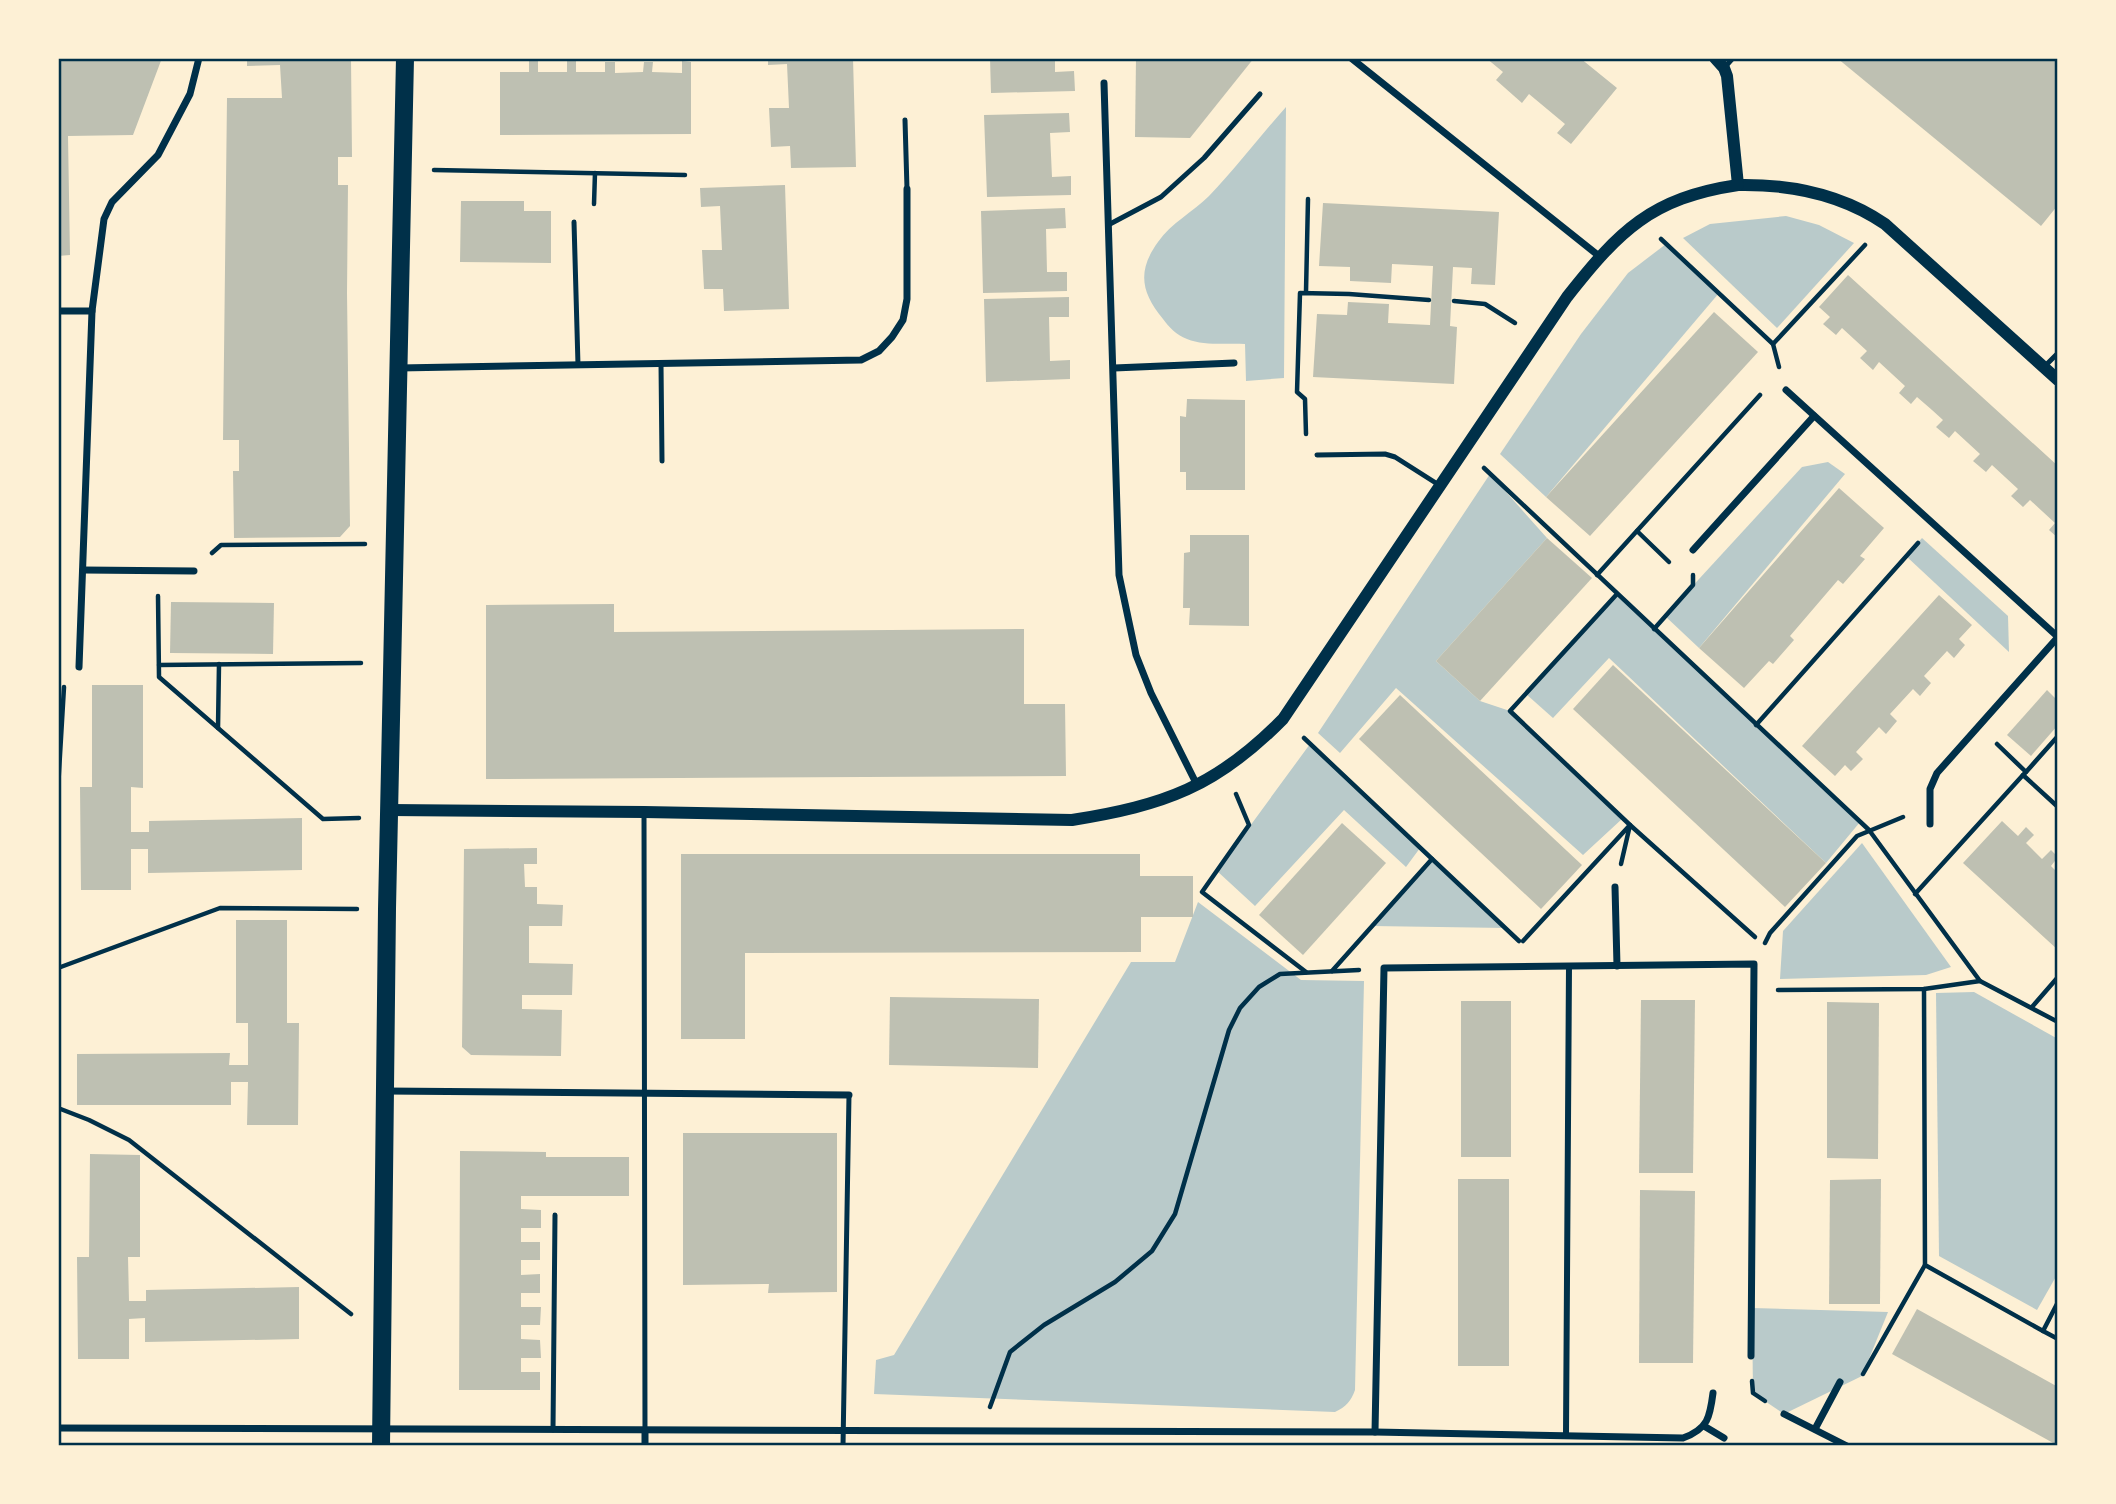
<svg xmlns="http://www.w3.org/2000/svg" width="2116" height="1504" viewBox="0 0 2116 1504" font-family="'Space Grotesk',sans-serif">
	<style>
		.green { fill: #b9caca }
		.building { fill: #bec0b2 }
		.lines { fill: none; stroke-linecap: round; stroke-linejoin: round }
		.path { stroke: #003049; stroke-width: 4.5 }
		.service { stroke: #003049; stroke-width: 5 }
		.pedestrian { stroke: #003049; stroke-width: 6 }
		.minor { stroke: #003049; stroke-width: 7 }
		.tertiary { stroke: #003049; stroke-width: 12 }
		.primary { stroke: #003049; stroke-width: 18 }
		.neatline { fill: none; stroke: #003049; stroke-width: 2.5 }
	</style>
	<rect width="100%" height="100%" fill="#fdf0d5"/>
	<g class="green">
		<path d="M1286 107 1284 378 1246 381 1245 344C1226 343 1204 346 1187 339 1176 335 1169 327 1163 319 1141 292 1137 271 1158 242 1171 223 1193 212 1209 196 1236 168 1260 136 1286 107Z"/>
		<polygon points="1786,216 1819,225 1854,243 1777,328 1683,238 1710,224"/>
		<polygon points="1666,244 1719,293 1546,497 1500,454 1581,334 1628,273"/>
		<polygon points="1828,462 1845,474 1699,648 1665,616 1802,467"/>
		<polygon points="1490,474 1547,538 1436,661 1480,701 1510,711 1623,818 1583,855 1396,688 1340,753 1318,733"/>
		<polygon points="1922,538 2008,616 2009,652 1906,556"/>
		<polygon points="1617,594 1860,822 1826,863 1609,658 1553,718 1526,694"/>
		<polygon points="1310,744 1420,848 1406,867 1344,810 1255,906 1217,871"/>
		<polygon points="1862,843 1951,967 1926,975 1780,979 1783,931"/>
		<polygon points="1432,859 1506,928 1372,926"/>
		<path d="M1198 902 1301 980 1364 981 1355 1390C1351 1401 1346 1407 1335 1412L874 1394 876 1360 894 1355 1131 962H1175Z"/>
		<polygon points="1974,992 2058,1039 2058,1273 2037,1310 1939,1256 1936,993"/>
		<polygon points="1752,1308 1888,1312 1862,1376 1784,1414 1753,1393"/>
	</g>
	<g class="building">
		<polygon points="58,58 162,58 133,135 68,136 70,255 58,256"/>
		<polygon points="247,58 351,58 352,157 338,157 338,185 348,185 347,293 350,526 340,537 234,538 233,471 239,471 239,440 223,440 227,98 282,98 280,65 247,66"/>
		<polygon points="768,58 853,58 856,167 791,168 790,146 771,147 769,108 789,108 787,64 768,65"/>
		<polygon points="990,58 1055,58 1055,72 1074,71 1075,91 991,93"/>
		<polygon points="1136,58 1254,58 1190,138 1135,137"/>
		<polygon points="1486,58 1580,58 1617,88 1571,144 1557,133 1565,124 1529,94 1522,103 1496,80 1503,72"/>
		<polygon points="1837,58 2058,58 2058,205 2041,226"/>
		<polygon points="529,61 538,61 538,72 567,72 567,61 576,61 576,72 605,72 605,62 615,62 615,73 643,72 644,62 653,62 652,72 682,73 682,61 691,62 691,134 500,135 500,72 529,72"/>
		<polygon points="1069,113 1070,132 1050,133 1052,177 1071,176 1071,195 987,197 984,115"/>
		<polygon points="785,185 789,309 724,311 723,289 704,289 703,270 702,250 722,250 720,206 701,207 700,188"/>
		<polygon points="461,201 524,201 524,211 551,211 551,263 460,262"/>
		<polygon points="1323,203 1499,212 1495,285 1471,284 1472,268 1453,267 1450,326 1457,327 1454,384 1313,377 1317,314 1347,315 1348,302 1389,304 1388,323 1430,325 1433,266 1392,264 1391,283 1350,281 1350,267 1319,266"/>
		<polygon points="1065,208 1066,228 1046,229 1047,272 1067,272 1067,291 983,293 981,211"/>
		<polygon points="1848,275 2058,466 2058,538 2049,530 2055,523 2030,500 2023,507 2011,496 2018,489 1992,465 1986,472 1973,461 1980,454 1955,431 1949,438 1936,427 1943,420 1932,410 1917,397 1911,404 1899,393 1905,386 1879,362 1873,370 1860,358 1867,351 1842,328 1836,335 1823,324 1830,317 1819,307"/>
		<polygon points="1069,297 1069,317 1049,317 1050,361 1070,360 1070,379 986,382 984,299"/>
		<polygon points="1714,312 1758,352 1590,536 1546,497"/>
		<polygon points="1187,399 1245,400 1245,490 1186,490 1186,472 1180,472 1180,416 1186,417"/>
		<polygon points="1839,488 1884,528 1860,556 1865,559 1843,584 1838,580 1790,636 1794,640 1773,664 1769,661 1744,688 1699,648"/>
		<polygon points="1190,535 1249,535 1249,626 1189,625 1190,608 1183,608 1184,553 1190,552"/>
		<polygon points="1547,538 1592,578 1480,701 1436,661"/>
		<polygon points="1939,595 1972,625 1959,639 1965,645 1954,658 1947,651 1924,676 1931,683 1920,696 1913,689 1890,714 1897,721 1886,734 1879,727 1856,752 1863,759 1851,771 1845,765 1835,776 1802,746"/>
		<polygon points="171,602 274,603 273,654 170,653"/>
		<polygon points="614,604 614,632 1024,629 1024,704 1065,704 1066,776 486,779 486,605"/>
		<polygon points="1613,665 1826,863 1785,907 1573,709"/>
		<polygon points="92,685 143,685 143,788 131,787 131,832 149,832 149,821 302,818 302,870 148,873 148,849 131,849 131,890 81,890 80,787 92,787"/>
		<polygon points="2047,690 2058,701 2058,725 2031,756 2007,735"/>
		<polygon points="1400,695 1582,865 1541,909 1359,739"/>
		<polygon points="2002,821 2018,836 2026,827 2034,835 2026,843 2042,859 2051,850 2058,857 2051,866 2058,873 2058,950 1963,863"/>
		<polygon points="1342,823 1386,863 1303,955 1259,915"/>
		<polygon points="537,848 537,864 524,864 525,887 537,887 537,904 563,905 562,926 529,926 529,963 573,964 572,995 522,995 522,1009 562,1010 561,1056 471,1055 462,1047 464,849"/>
		<polygon points="681,854 1140,854 1140,876 1193,876 1193,917 1141,917 1141,952 745,953 745,1039 681,1039"/>
		<polygon points="236,920 287,920 287,1023 299,1023 298,1125 247,1125 248,1082 231,1082 231,1105 77,1105 77,1054 230,1053 229,1065 248,1065 248,1023 236,1023"/>
		<polygon points="890,997 1039,999 1038,1068 889,1065"/>
		<polygon points="1641,1000 1695,1000 1693,1173 1639,1173"/>
		<rect x="1461" y="1001" width="50" height="156"/>
		<polygon points="1827,1002 1879,1003 1878,1159 1827,1158"/>
		<polygon points="683,1133 837,1133 837,1292 768,1293 769,1284 683,1285"/>
		<polygon points="460,1151 546,1152 546,1157 629,1157 629,1196 521,1196 521,1209 541,1210 541,1228 521,1228 521,1242 540,1242 540,1260 521,1260 521,1275 540,1274 540,1293 521,1293 521,1307 541,1307 540,1325 521,1325 521,1339 540,1340 541,1358 521,1358 521,1372 540,1372 540,1390 459,1390"/>
		<polygon points="90,1154 140,1155 140,1257 128,1257 129,1301 146,1301 146,1290 299,1287 299,1339 145,1342 145,1318 129,1319 129,1359 78,1359 77,1257 89,1257"/>
		<rect x="1458" y="1179" width="51" height="187"/>
		<polygon points="1881,1179 1880,1304 1829,1304 1830,1180"/>
		<polygon points="1640,1190 1695,1191 1693,1363 1639,1363"/>
		<polygon points="1917,1309 2058,1387 2058,1439 2055,1444 1892,1354"/>
	</g>
	<g class="lines">
		<g class="path">
			<polyline points="434,170 685,175"/>
			<polyline points="594,204 595,173"/>
			<polyline points="1661,239 1773,344 1779,367"/>
			<polyline points="1306,292 1308,199"/>
			<polyline points="1454,301 1485,304 1515,323"/>
			<polyline points="1773,344 1865,245"/>
			<polyline points="1306,434 1305,399 1297,392 1300,293 1349,294 1429,300"/>
			<polyline points="1484,468 1869,830 1980,981 2058,1022"/>
			<polyline points="1637,531 1669,562"/>
			<polyline points="212,553 221,545 365,544"/>
			<polyline points="1597,575 1760,395"/>
			<polyline points="158,596 159,677 323,819 359,818"/>
			<polyline points="1654,629 1693,585 1693,575"/>
			<polyline points="159,665 361,663"/>
			<polyline points="1756,725 1918,543"/>
			<polyline points="218,728 219,664"/>
			<polyline points="1304,738 1519,941"/>
			<polyline points="1997,744 2026,772 2023,775 2058,807"/>
			<polyline points="2026,772 2058,736"/>
			<polyline points="58,789 64,687"/>
			<polyline points="1236,794 1249,825 1202,892 1306,972"/>
			<polyline points="1621,864 1630,825 1755,937"/>
			<polyline points="1915,894 2023,775"/>
			<polyline points="1523,941 1630,825 1510,711 1617,594"/>
			<polyline points="1765,943 1770,933 1857,836 1903,817"/>
			<polyline points="58,968 220,908 357,909"/>
			<polyline points="1332,971 1432,859"/>
			<polyline points="1924,989 1925,1265 2043,1331 2058,1302"/>
			<polyline points="1778,990 1924,989 1980,981"/>
			<polyline points="2032,1007 2058,977"/>
			<polyline points="58,1108 89,1120 129,1140 351,1314"/>
			<polyline points="2043,1331 2058,1339"/>
			<polyline points="1863,1374 1925,1265"/>
			<polyline points="1752,1381 1753,1393 1765,1401"/>
			<polyline points="990,1407 1010,1352 1044,1325 1115,1282 1152,1251 1175,1214 1229,1030 1240,1008 1259,987 1280,974 1359,970"/>
		</g>
		<g class="service">
			<polyline points="1724,68 1733,58"/>
			<polyline points="905,120 907,189"/>
			<polyline points="574,222 578,365"/>
			<polyline points="1110,224 1161,197 1204,158 1260,94"/>
			<polyline points="661,364 662,461"/>
			<polyline points="2044,367 2058,353"/>
			<polyline points="1317,455 1385,454 1395,457 1439,485"/>
			<polyline points="644,812 645,1431"/>
			<polyline points="553,1430 555,1215"/>
			<polyline points="843,1446 849,1095"/>
		</g>
		<polyline class="pedestrian" points="1566,1435 1569,966"/>
		<g class="minor">
			<polyline points="1351,58 1599,256"/>
			<polyline points="1104,83 1119,575 1136,655 1151,693 1197,785"/>
			<polyline points="58,311 92,311"/>
			<polyline points="399,368 861,360 879,351 892,337 903,320 907,299 907,189"/>
			<polyline points="1114,368 1234,363"/>
			<polyline points="1786,390 2058,637"/>
			<polyline points="1693,550 1814,416"/>
			<polyline points="83,570 194,571"/>
			<polyline points="79,667 92,311 104,219 112,202 158,155 190,94 199,58"/>
			<polyline points="1930,824 1930,789 1937,773 2058,637"/>
			<polyline points="1615,887 1617,966"/>
			<polyline points="385,1091 849,1095"/>
			<polyline points="1784,1414 1847,1446"/>
			<polyline points="1704,1426 1724,1438"/>
			<path d="M58 1428 1375 1432 1683 1438C1708 1429 1710 1417 1713 1393"/>
			<polyline points="1815,1429 1840,1382"/>
			<polyline points="1375,1432 1384,968 1754,964 1751,1356"/>
			<polyline points="645,1446 645,1431"/>
		</g>
		<g class="tertiary">
			<path d="M1715 58 1724 68 1727 76 1738 185C1791 184 1841 194 1885 224L2058 380"/>
			<path d="M389 810 644 812 1072 820C1165 805 1216 787 1283 719L1567 297C1619 231 1651 198 1738 185"/>
		</g>
		<polyline class="primary" points="381,1446 387,909 405,58"/>
	</g>
	<rect width="2116" height="1504" fill="none" stroke="#fdf0d5" stroke-width="119"/>
	<rect x="60" y="60" width="1996" height="1384" class="neatline"/>
</svg>
